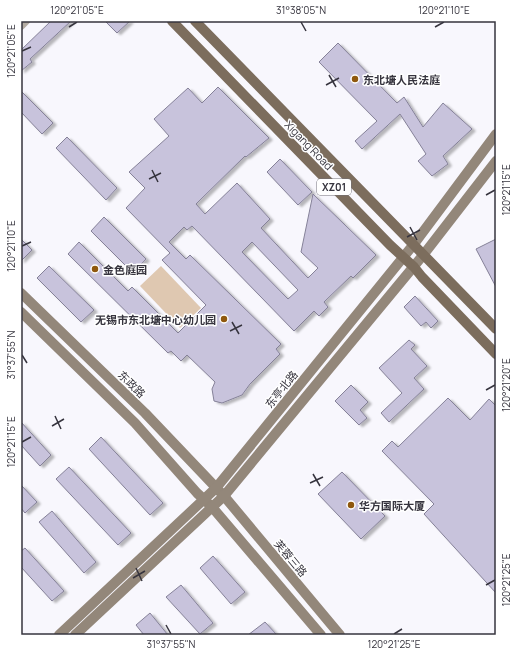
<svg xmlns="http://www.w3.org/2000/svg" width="517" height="656" viewBox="0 0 517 656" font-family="Manrope,'Noto Sans SC',sans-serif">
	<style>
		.pitch { fill: #dfc8b1 }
		.building { fill: #c8c3dc; stroke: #858198; fill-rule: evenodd; filter: url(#shadow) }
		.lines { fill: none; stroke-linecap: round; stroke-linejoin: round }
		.minor { stroke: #b4aca3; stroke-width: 8 }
		.secondary { stroke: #93877a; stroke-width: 10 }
		.primary { stroke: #7c6d5d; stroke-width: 10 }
		.ticks { fill: none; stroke: #36343e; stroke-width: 1.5 }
		.poi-dot { fill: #8f580d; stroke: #fff; stroke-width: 1.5 }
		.labels { text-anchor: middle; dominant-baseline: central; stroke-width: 3; stroke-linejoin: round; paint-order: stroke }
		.shield { fill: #fff; stroke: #727178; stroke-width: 1 }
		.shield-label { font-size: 10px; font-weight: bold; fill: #36343e }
		.poi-label { font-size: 11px; font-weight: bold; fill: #36343e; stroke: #fff; text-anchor: start }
		.street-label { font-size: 11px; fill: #36343e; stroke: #fff }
		.neatline { fill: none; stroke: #36343e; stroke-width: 1.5 }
		.ticks-label { font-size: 10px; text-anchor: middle; fill: #36343e }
	</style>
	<defs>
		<filter id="shadow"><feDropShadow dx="3.5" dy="2" stdDeviation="1" flood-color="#0004"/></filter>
	</defs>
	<rect width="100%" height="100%" fill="#f8f7fd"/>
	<polygon class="pitch" points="161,266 201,308 180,328 140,286"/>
	<g class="building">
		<polygon points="51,21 71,21 30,59 32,62 21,71 21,50"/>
		<polygon points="105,21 130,21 117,33"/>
		<polygon points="338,43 397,103 404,97 423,127 443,103 472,129 443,156 448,164 432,176 418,161 426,154 400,114 362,149 355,141 377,121 319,62"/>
		<path d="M218 87 269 138 246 157 245 156 196 204 205 214 237 183 270 219 261 228 308 278 318 268 301 252 313 194 376 255 353 278 351 276 324 302 328 307 319 316 314 311 294 331 192 226 187 230 184 227 169 242 186 259 190 255 281 344 276 349 280 354 250 384 242 395 222 403 214 401 212 389 215 382 187 355 181 361 171 351 168 353 68 254 79 242 128 291 132 287 178 333 206 305 162 260 170 253 126 208 145 188 129 172 169 136 154 119 188 88 202 103ZM252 242 298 290 288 299 242 252Z"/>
		<polygon points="21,91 53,123 42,134 21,112"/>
		<polygon points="67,137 117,188 106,200 56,148"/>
		<polygon points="280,159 312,192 298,205 267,172"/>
		<polygon points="104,217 146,259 133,273 91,231"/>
		<polygon points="21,239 32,250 21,261"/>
		<polygon points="496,239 496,287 476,249"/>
		<polygon points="49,266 94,310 81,322 37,278"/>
		<polygon points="415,296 438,321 431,328 426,322 421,326 404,307"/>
		<polygon points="409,340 415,345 411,349 427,366 414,378 424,389 389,422 381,413 402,393 379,368"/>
		<polygon points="351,385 368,402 360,410 367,418 359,425 335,401"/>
		<polygon points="448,398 470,420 489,399 496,406 496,593 424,514 434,504 382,451 392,441 398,447"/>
		<polygon points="21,422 51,455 40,466 21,445"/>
		<polygon points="101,437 163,503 150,515 89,449"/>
		<polygon points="69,467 131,533 118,545 56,479"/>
		<polygon points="342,472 385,516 361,539 318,494"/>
		<polygon points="21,485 37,502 25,513 21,508"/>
		<polygon points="52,511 96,562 84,573 39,522"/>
		<polygon points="25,548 64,591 52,601 21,567 21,551"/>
		<polygon points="213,556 245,592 231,604 200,568"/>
		<polygon points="181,585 213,623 200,634 166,597"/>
		<polygon points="150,613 168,635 144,635 136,625"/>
		<polygon points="265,622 277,635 248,635"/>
	</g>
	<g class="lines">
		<polyline class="minor" points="21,26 26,21"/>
		<g class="secondary">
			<polyline points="21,293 145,413 224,496 340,635"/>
			<polyline points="21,312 135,423 197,493 212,507 321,635"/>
			<polyline points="59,635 216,488 414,244 496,134"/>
			<polyline points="75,635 224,496 424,254 496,161"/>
		</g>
		<g class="primary">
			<polyline points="172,21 390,245 414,267 422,277 496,354"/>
			<polyline points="195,21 496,329"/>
		</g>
	</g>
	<path class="ticks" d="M301 22 306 31M69 27 77 22M435 27 444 22M22 51 31 47M329 75 336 87M326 85 339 78M152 170 158 182M149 179 161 173M486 195 495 190M410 227 417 240M407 237 420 230M22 246 31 242M232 322 239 334M230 331 242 325M22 355 27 363M486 390 495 385M55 416 61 429M52 426 64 419M22 442 31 437M313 474 320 486M310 483 323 477M136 568 142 581M133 578 145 571M486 585 495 580M166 625 171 634M394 634 402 629"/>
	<g class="poi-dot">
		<circle cx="355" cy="79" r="4"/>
		<circle cx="95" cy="269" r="4"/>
		<circle cx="224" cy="319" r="4"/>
		<circle cx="351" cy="505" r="4"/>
	</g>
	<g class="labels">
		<rect class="shield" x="317" y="179" width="34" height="16" rx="3"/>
		<g class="shield-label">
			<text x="334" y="187">XZ01</text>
		</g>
		<g class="poi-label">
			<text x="363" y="79">东北塘人民法庭</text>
			<text x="103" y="269">金色庭园</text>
			<text x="216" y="319" text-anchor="end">无锡市东北塘中心幼儿园</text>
			<text x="359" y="505">华方国际大厦</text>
		</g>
		<g class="street-label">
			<text transform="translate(309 145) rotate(46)">Xigang Road</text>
			<text transform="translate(132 384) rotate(44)">东政路</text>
			<text transform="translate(281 389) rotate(-51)">东亭北路</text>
			<text transform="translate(291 558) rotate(50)">芙蓉三路</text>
		</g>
	</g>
	<rect width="517" height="656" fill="none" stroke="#ffffff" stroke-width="44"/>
	<rect x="22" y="22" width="473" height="612" class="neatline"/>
	<g class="ticks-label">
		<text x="77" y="14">120°21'05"E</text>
		<text x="301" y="14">31°38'05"N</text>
		<text x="444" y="14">120°21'10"E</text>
		<text transform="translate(11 51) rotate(-90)" y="4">120°21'05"E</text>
		<text transform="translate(506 190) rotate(-90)" y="4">120°21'15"E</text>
		<text transform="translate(11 246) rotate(-90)" y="4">120°21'10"E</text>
		<text transform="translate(11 355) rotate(-90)" y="4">31°37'55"N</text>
		<text transform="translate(506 385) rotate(-90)" y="4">120°21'20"E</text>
		<text transform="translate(11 442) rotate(-90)" y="4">120°21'15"E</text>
		<text transform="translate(506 580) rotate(-90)" y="4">120°21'25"E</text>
		<text x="171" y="648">31°37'55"N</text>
		<text x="394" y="648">120°21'25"E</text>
	</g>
</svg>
